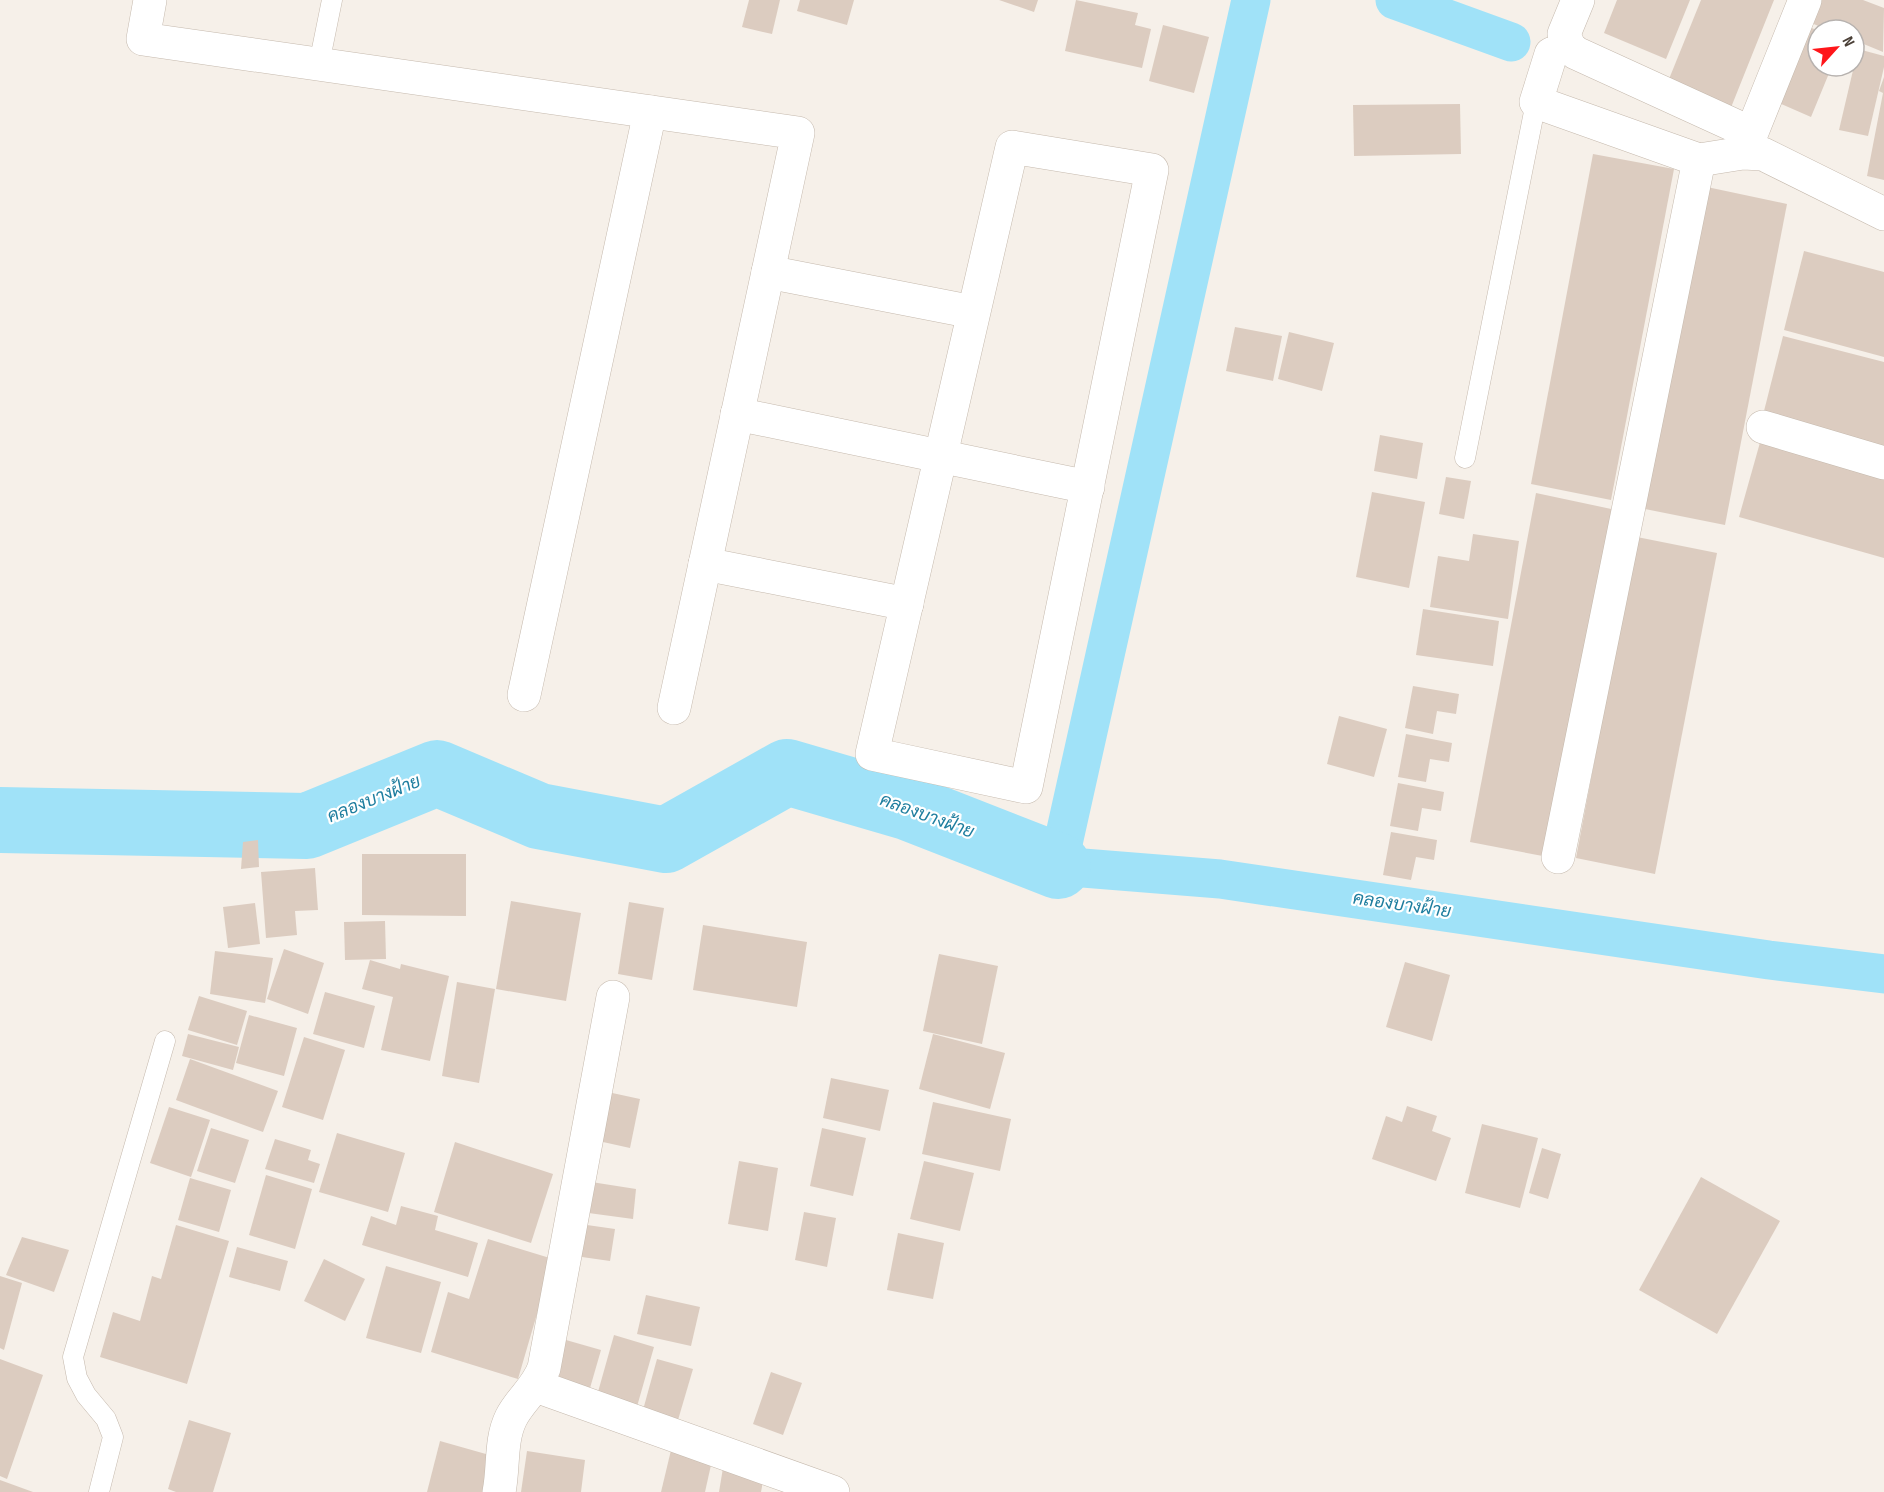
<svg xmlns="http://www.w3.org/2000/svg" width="1884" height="1492" viewBox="0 0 1884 1492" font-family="'Sofia Sans Condensed',Sarabun,sans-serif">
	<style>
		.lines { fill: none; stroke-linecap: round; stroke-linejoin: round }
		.canal { stroke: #a0e2f8; stroke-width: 39 }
		.river { stroke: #a0e2f8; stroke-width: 66 }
		.building { fill: #dcccc0 }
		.service-casing { stroke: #c5b9ad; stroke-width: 21 }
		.minor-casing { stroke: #c5b9ad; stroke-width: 34 }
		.service { stroke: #fff; stroke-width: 20 }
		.minor { stroke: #fff; stroke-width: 33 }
		.labels { text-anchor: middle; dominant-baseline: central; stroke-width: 4.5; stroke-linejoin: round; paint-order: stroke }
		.water-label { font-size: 18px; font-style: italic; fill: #1f7e9f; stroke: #fff }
	</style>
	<rect width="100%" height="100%" fill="#f6f0e9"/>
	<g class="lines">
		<g class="canal">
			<polyline points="1251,0 1058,866 1220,879 1769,960 1884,974"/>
			<polyline points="1395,0 1511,42"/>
		</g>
		<polyline class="river" points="0,820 307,826 437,773 539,816 666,840 787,772 907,807 1058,866"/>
	</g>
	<g class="building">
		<polygon points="749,0 780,0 772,34 742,27"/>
		<polygon points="800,0 854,0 847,25 797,11"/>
		<polygon points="999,0 1038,0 1034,12"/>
		<polygon points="1076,0 1138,13 1135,25 1151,29 1142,68 1065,51"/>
		<polygon points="1617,0 1690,0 1666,59 1604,33"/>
		<polygon points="1701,0 1774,0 1730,110 1667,84"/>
		<polygon points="1818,0 1863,0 1884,8 1883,52 1854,40 1854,30 1828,30 1809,22"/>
		<polygon points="1163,25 1209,37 1194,93 1149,81"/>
		<polygon points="1810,27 1818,31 1818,66 1832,66 1811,117 1779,103"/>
		<polygon points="1858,49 1884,56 1884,67 1868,136 1839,130"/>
		<polygon points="1884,77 1884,180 1867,176 1883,93 1879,91"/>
		<polygon points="1460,104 1461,154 1354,156 1353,105"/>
		<polygon points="1593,154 1674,169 1611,500 1531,484"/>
		<polygon points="1707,187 1787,204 1725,525 1645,509"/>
		<polygon points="1804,251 1884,272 1884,357 1784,330"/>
		<polygon points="1235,327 1282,336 1273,381 1226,371"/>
		<polygon points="1289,332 1334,343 1322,391 1278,379"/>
		<polygon points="1783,336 1884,362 1884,447 1763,415"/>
		<polygon points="1380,435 1423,443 1417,479 1374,471"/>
		<polygon points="1761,439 1884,473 1884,558 1739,517"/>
		<polygon points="1446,477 1471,481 1464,519 1439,514"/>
		<polygon points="1372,492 1425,502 1409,588 1356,577"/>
		<polygon points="1536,493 1616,510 1548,857 1470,842"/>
		<polygon points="1473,534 1519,541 1508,619 1430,607 1438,556 1469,561"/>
		<polygon points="1637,537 1717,553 1655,874 1576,858"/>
		<polygon points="1423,609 1499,621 1493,666 1416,655"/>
		<polygon points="1413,686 1459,694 1456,714 1437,711 1433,734 1405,728"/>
		<polygon points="1339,716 1387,729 1374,777 1327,764"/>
		<polygon points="1406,734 1452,743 1449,762 1430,759 1426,782 1398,777"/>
		<polygon points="1398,783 1444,792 1441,811 1422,808 1418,831 1390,826"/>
		<polygon points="1391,832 1437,840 1434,860 1416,857 1411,880 1383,875"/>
		<polygon points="258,840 259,867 241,869 243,842"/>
		<polygon points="362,854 466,854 466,916 362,915"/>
		<polygon points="315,868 318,910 295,911 297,935 266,938 261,872"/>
		<polygon points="511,901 581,913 566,1001 496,989"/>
		<polygon points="629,902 664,908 652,980 618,974"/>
		<polygon points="255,903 260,944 228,948 223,907"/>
		<polygon points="385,921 386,959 345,960 344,922"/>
		<polygon points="703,925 807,942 797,1007 693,990"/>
		<polygon points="284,949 324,963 308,1014 267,999"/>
		<polygon points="215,951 273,958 265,1003 210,994"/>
		<polygon points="939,954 998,966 982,1044 923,1031"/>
		<polygon points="370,960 400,969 401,964 449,976 430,1061 381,1050 393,997 362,989"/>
		<polygon points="1405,962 1450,975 1432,1041 1386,1027"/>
		<polygon points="457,982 495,989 479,1083 442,1076"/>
		<polygon points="325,992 375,1006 364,1048 313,1034"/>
		<polygon points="199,996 247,1011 237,1045 188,1030"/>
		<polygon points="249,1015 297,1028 284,1076 236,1063"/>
		<polygon points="188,1034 239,1047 233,1070 182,1056"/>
		<polygon points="933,1034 1005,1053 990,1109 919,1089"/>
		<polygon points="304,1037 345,1050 323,1120 282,1107"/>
		<polygon points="190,1059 278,1091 263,1132 176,1100"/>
		<polygon points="831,1078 889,1090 880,1131 823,1118"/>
		<polygon points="603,1091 640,1099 630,1148 594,1140"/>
		<polygon points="933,1102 1011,1119 1000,1171 922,1154"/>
		<polygon points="1407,1106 1437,1116 1432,1131 1451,1138 1436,1181 1372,1159 1386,1116 1402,1122"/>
		<polygon points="169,1107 210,1120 191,1177 150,1163"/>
		<polygon points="1482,1124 1538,1138 1520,1208 1465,1193"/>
		<polygon points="211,1128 249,1140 235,1183 197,1171"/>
		<polygon points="822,1128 866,1138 853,1196 810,1186"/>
		<polygon points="337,1133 405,1153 388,1212 319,1192"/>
		<polygon points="275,1139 311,1150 308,1160 320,1164 314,1183 265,1169"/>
		<polygon points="455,1142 553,1174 531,1243 434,1212"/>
		<polygon points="1542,1148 1561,1154 1548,1199 1529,1193"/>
		<polygon points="739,1161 778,1168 768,1231 728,1224"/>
		<polygon points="924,1161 974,1173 960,1231 910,1219"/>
		<polygon points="266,1175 312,1189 295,1249 249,1235"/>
		<polygon points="1701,1177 1780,1221 1717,1334 1639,1290"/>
		<polygon points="190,1178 231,1190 219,1232 178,1220"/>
		<polygon points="585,1181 636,1189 633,1219 581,1212"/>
		<polygon points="401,1206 438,1216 435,1230 478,1243 468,1277 362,1245 371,1216 396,1225"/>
		<polygon points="804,1212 836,1218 827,1267 795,1260"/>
		<polygon points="580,1224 615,1229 610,1261 575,1256"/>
		<polygon points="176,1225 229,1241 187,1384 100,1357 113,1312 140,1321 152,1276 161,1279"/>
		<polygon points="898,1233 944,1243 933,1299 887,1290"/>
		<polygon points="22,1237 69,1250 54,1292 6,1275"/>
		<polygon points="488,1239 553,1259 518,1379 431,1352 448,1292 469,1299"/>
		<polygon points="237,1247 288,1261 280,1291 229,1277"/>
		<polygon points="324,1259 365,1279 345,1321 304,1301"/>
		<polygon points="386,1266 441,1282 421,1353 366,1338"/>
		<polygon points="0,1276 22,1283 4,1350 0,1348"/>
		<polygon points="646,1295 700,1307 691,1346 637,1334"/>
		<polygon points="614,1335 654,1347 636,1410 596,1399"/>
		<polygon points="559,1338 601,1350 588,1395 547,1383"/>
		<polygon points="0,1359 43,1375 7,1479 0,1476"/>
		<polygon points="657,1359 693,1369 678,1420 643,1410"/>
		<polygon points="771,1372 802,1383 783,1435 753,1424"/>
		<polygon points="189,1420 231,1433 213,1492 176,1492 168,1489"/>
		<polygon points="440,1441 500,1458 491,1492 427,1492"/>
		<polygon points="672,1446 713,1456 705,1492 661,1492"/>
		<polygon points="527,1451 585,1460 581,1492 521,1492"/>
		<polygon points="724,1462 765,1470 761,1492 719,1492"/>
		<polygon points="0,1480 33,1492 0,1492"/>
	</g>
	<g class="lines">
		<g class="service-casing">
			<g id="service">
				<polyline points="319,64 332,0"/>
				<polyline points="1465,458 1536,102"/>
				<polyline points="99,1492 113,1437 106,1419 86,1395 77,1378 73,1357 165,1041"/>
			</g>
		</g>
		<g class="minor-casing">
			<g id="minor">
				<polyline points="150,0 143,39 798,133 674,708"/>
				<polyline points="1578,0 1564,34 1569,47 1576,53 1751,133"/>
				<polyline points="1551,54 1536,102 1699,160 1743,153 1763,154 1884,214"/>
				<polygon points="1012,147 1152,170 1026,787 872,754"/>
				<polyline points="1744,152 1805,0"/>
				<polyline points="768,272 973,312"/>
				<polyline points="737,414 1088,487"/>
				<polyline points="1763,427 1884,463"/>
				<polyline points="705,564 907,604"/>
				<polyline points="524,695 650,112"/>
				<polyline points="1558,857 1699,160"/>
				<polyline points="536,1386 833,1492"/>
				<path d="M499 1492C504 1468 500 1440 511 1418 520 1400 537 1388 544 1368L613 997"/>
			</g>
		</g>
		<use href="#service" class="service"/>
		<use href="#minor" class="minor"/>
	</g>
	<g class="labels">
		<g class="water-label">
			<text transform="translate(374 799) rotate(-22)">คลองบางฝ้าย</text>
			<text transform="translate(927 816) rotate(20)">คลองบางฝ้าย</text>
			<text transform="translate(1402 905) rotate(8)">คลองบางฝ้าย</text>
		</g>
	</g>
	<g transform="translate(1836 48) rotate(63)"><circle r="28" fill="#ffffff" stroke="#b7b2af" stroke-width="1.5"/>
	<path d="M0-4.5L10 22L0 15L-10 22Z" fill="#ff161a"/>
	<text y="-9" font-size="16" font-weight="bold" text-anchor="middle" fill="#4a3f36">N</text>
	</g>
</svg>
